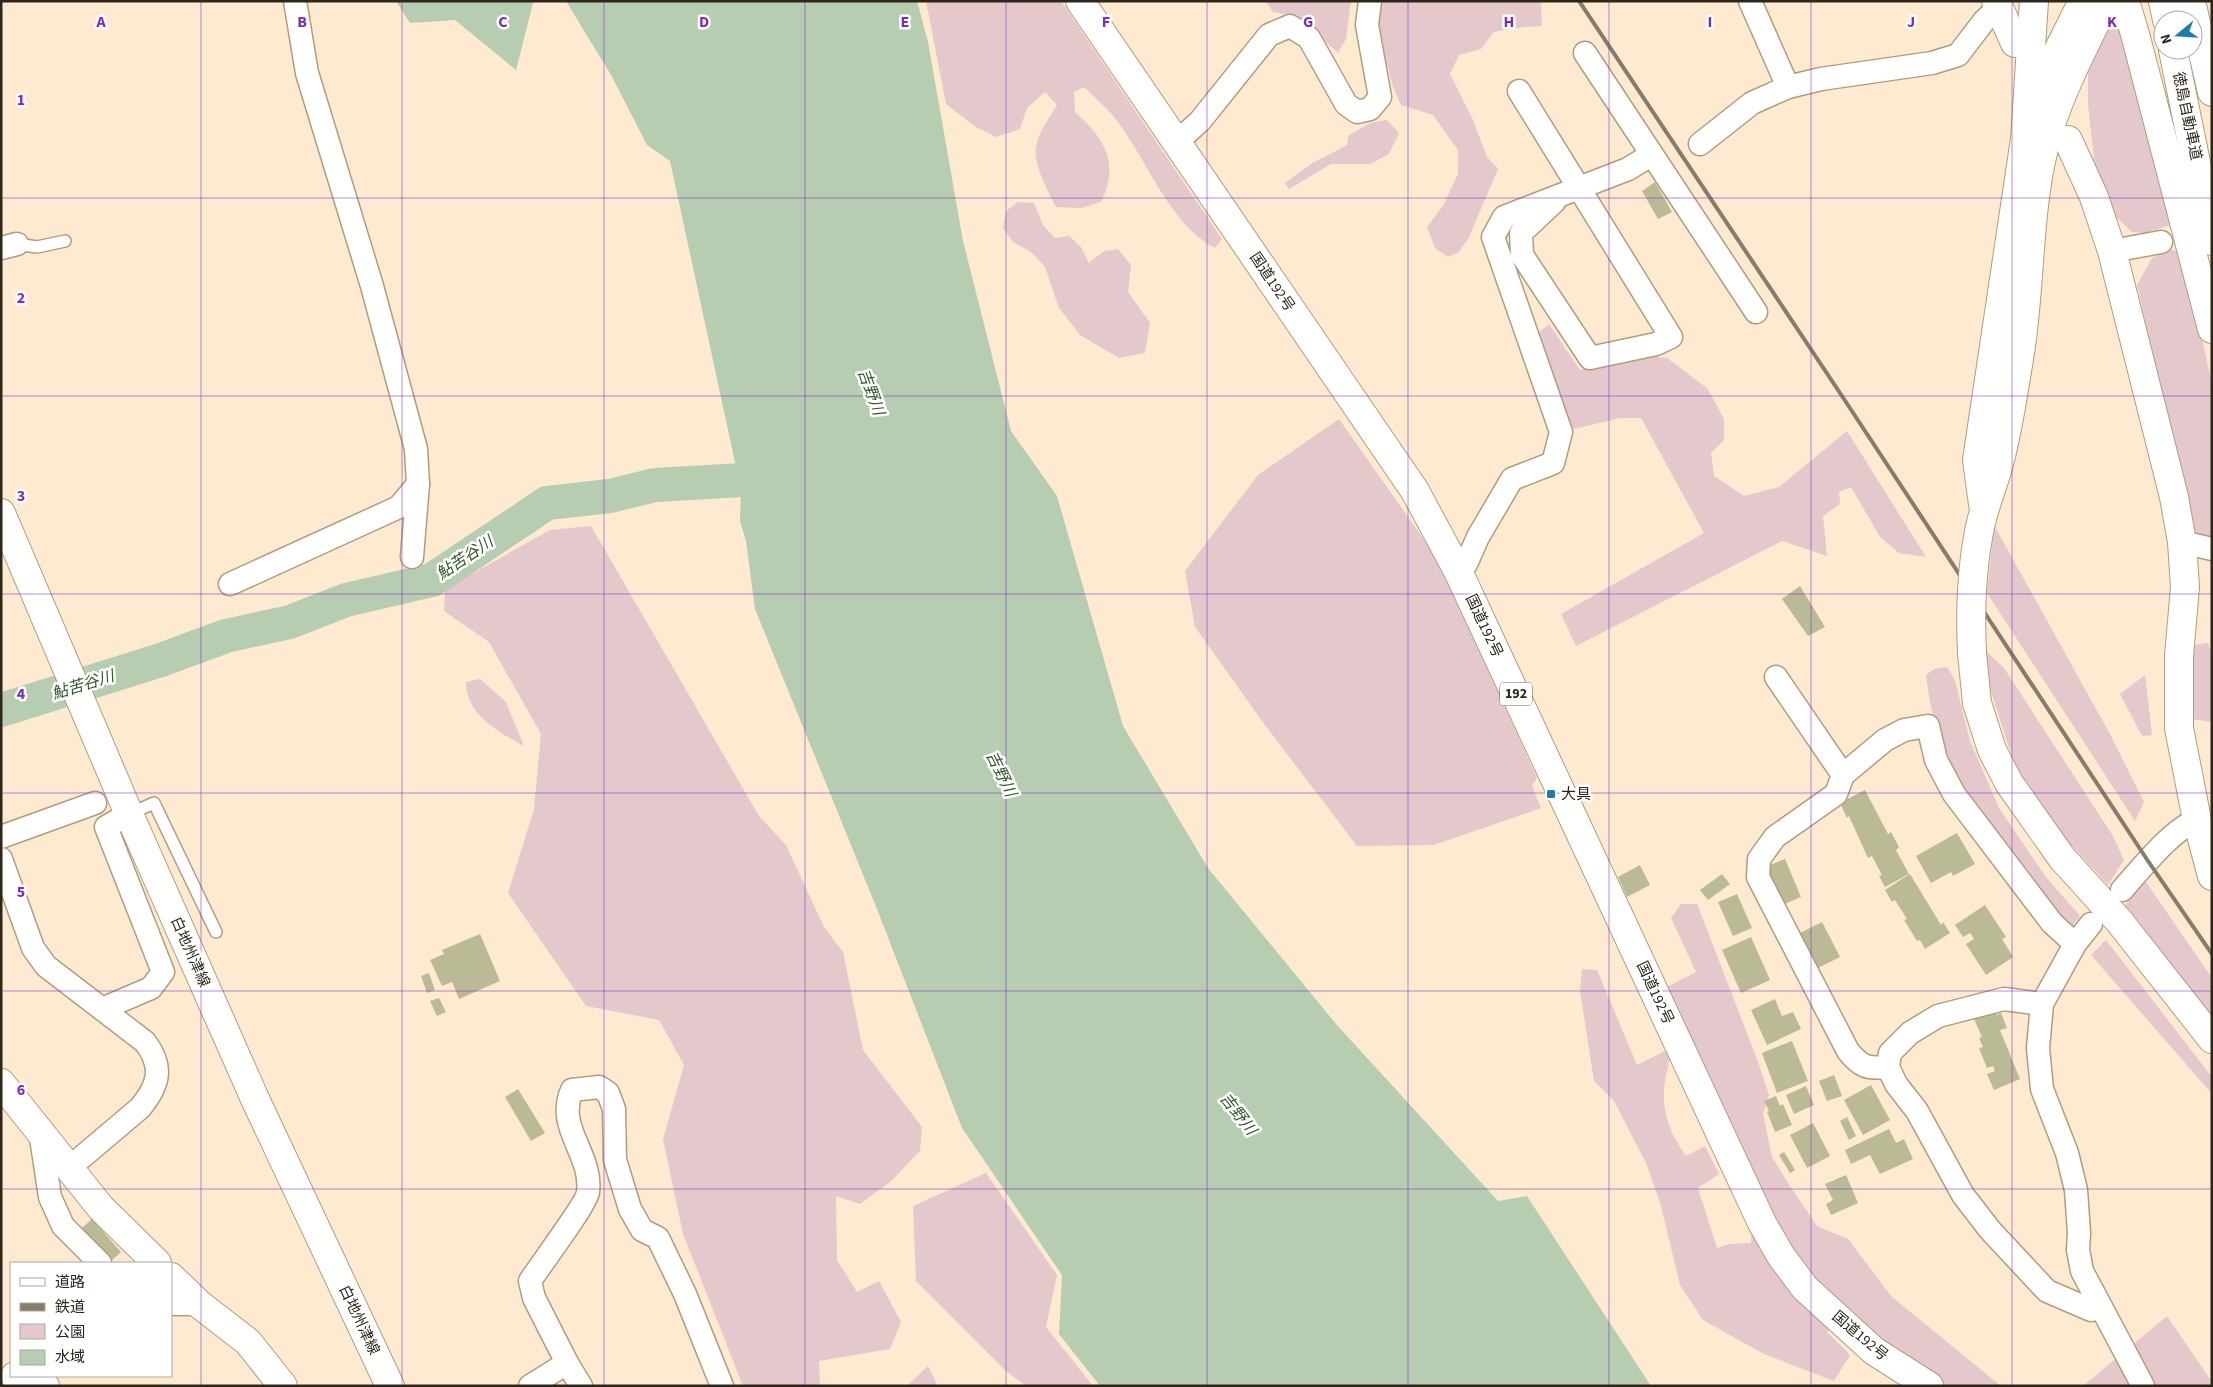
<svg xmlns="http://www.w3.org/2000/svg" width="2213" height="1387" viewBox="0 0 2213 1387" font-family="'Source Sans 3','Noto Sans JP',sans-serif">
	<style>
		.green { fill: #e5c8cb }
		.water { fill: #b7cdb1 }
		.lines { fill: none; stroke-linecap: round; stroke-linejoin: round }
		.river { stroke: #b7cdb1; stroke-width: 34 }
		.building { fill: #bbba96 }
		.lane-casing { stroke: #b29c7e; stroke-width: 14 }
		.street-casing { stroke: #b29c7e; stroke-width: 25 }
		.secondary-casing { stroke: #b29c7e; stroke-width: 30 }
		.highway-casing { stroke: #b29c7e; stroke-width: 30 }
		.lane { stroke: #fff; stroke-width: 11 }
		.street { stroke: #fff; stroke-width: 22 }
		.secondary { stroke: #fff; stroke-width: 28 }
		.highway { stroke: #fff; stroke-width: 28 }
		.rail { stroke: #877b69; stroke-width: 4 }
		.highway-bridge-casing { stroke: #b29c7e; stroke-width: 30; stroke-linecap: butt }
		.highway-bridge { stroke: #fff; stroke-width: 28 }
		.grid { fill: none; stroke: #7b2cbf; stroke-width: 1; stroke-opacity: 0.55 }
		.poi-dot { fill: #1e7daa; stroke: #fff; stroke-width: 2 }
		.labels { text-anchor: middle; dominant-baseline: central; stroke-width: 5; stroke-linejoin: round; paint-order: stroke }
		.shield { fill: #fff; stroke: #6d675f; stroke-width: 1 }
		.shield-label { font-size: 14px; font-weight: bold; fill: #2e261a }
		.street-label { font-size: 15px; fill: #2e261a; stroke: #fff }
		.poi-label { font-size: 15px; fill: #2e261a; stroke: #fff; text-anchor: start }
		.water-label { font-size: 16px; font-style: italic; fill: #36562c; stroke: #fff }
		.grid-label { font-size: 16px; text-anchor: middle; font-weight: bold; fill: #7b2cbf; stroke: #fff; stroke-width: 5; stroke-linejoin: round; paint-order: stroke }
	</style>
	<rect width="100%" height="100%" fill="#fdead0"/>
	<g class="green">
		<path d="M926 1H1061L1222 239 1215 248C1169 225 1145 155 1114 117 1105 106 1094 97 1084 87L1074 92 1075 112C1105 139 1120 163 1101 202L1082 208 1056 207C1048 191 1034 167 1036 148 1037 133 1050 118 1057 105L1045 92 1027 108 1020 129 996 137 976 127 946 104Z"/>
		<polygon points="1266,1 1351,1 1346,39 1338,53 1299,17 1273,12"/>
		<polygon points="1381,1 1539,1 1541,3 1542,26 1524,27 1494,32 1481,49 1459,55 1450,74 1473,120 1487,157 1498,169 1469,237 1459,252 1448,257 1435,248 1427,227 1443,206 1458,174 1458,150 1433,115 1401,105 1393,87 1376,21"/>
		<polygon points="2116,18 2171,225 2145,233 2132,232 2115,216 2095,168 2088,105 2088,56"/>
		<polygon points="1387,120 1399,133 1389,154 1370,164 1331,164 1289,189 1285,183 1311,164 1347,145 1348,136 1370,123"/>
		<polygon points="1018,202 1034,203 1043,225 1055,238 1069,236 1081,247 1089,263 1104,251 1118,249 1131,265 1128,292 1150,323 1145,353 1119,358 1080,335 1059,308 1045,267 1031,252 1013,242 1003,228 1006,211"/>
		<polygon points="2170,249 2183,254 2212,384 2212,540 2194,535 2137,285 2152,258"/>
		<polygon points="1549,324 1580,370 1640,355 1667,358 1707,388 1724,419 1724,440 1711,453 1714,476 1744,496 1779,487 1847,431 1926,557 1899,553 1880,537 1851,487 1839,492 1840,504 1823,516 1827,556 1782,541 1576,646 1561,614 1704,533 1641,418 1620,418 1570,430 1537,334"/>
		<polygon points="1339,419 1439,561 1537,778 1532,786 1541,808 1434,845 1357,846 1262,721 1195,627 1185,571 1258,475"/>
		<polygon points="1994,525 2111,736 2144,802 2135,821 1987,593"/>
		<polygon points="591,526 759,816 786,845 824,927 843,952 863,1050 922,1127 920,1151 890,1182 860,1204 836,1196 837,1260 857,1292 879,1281 901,1322 890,1349 819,1361 820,1386 743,1386 683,1234 663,1139 684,1065 659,1020 586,1006 508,893 534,809 541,734 489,642 444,611 445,589 550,530"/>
		<polygon points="2208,643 2212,654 2212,722 2192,719 2194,645"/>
		<polygon points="1986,651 2004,668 2113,836 2124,860 2108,885 2063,836 2026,789 2008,745 1989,685"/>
		<path d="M1947 667 1955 680 1970 741 1999 808 2046 877 2080 916 2070 929C2026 873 1970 811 1943 745 1933 723 1929 699 1926 675L1934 669Z"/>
		<polygon points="2145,675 2152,735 2142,736 2120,694"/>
		<path d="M480 679 506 702 524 746C499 732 466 715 466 682Z"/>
		<polygon points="2146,882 2212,978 2212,1016 2125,905"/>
		<path d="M1681 904H1697L1757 1059 1769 1095 1763 1114 1772 1157 1790 1186 1817 1226 1848 1239 1891 1296 2001 1386H1946L1876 1339 1846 1314 1827 1332 1850 1355 1834 1381 1764 1354 1703 1320 1680 1285 1661 1206 1647 1165 1614 1101 1594 1081 1580 991 1582 969 1597 970 1637 1065 1667 1050C1671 1062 1667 1069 1665 1081 1660 1109 1670 1134 1686 1156L1705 1146 1719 1174 1698 1188 1717 1248 1729 1244 1751 1243 1753 1178 1665 988 1696 972 1671 918Z"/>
		<polygon points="2106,940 2212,1077 2212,1094 2091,955"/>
		<polygon points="986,1173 1057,1275 1046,1327 1093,1386 1026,1386 1006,1371 916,1281 913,1206"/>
		<polygon points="2167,1316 2212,1382 2212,1386 2083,1386"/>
		<polygon points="928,1366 938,1386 907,1386"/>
	</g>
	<g class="water">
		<polygon points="396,1 536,1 533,3 516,70 455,20 410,23"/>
		<polygon points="566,1 917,1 928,42 963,241 1011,431 1057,496 1123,726 1208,868 1336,1024 1498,1201 1527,1196 1651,1386 1100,1386 1059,1334 1062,1275 962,1128 877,909 755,609 746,541 740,521 741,490 670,161 647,145 611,75"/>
	</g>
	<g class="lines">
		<polyline class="river" points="1,710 161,660 226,636 290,622 346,600 432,580 547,503 610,496 655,485 761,479 780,463"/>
	</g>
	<g class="building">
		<polygon points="1655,182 1672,212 1658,219 1642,191"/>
		<polygon points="1800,586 1825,627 1808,636 1782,599"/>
		<polygon points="1865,790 1888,834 1891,832 1899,847 1896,850 1909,874 1885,887 1879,876 1882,875 1872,856 1868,858 1849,816 1847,818 1840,803"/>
		<polygon points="1957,833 1975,864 1953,876 1951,872 1931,883 1916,856"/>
		<polygon points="1785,859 1801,897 1778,907 1762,868"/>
		<polygon points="1640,865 1650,885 1627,897 1618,877"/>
		<polygon points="1722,874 1730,884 1708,900 1700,890"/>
		<polygon points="1910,874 1941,925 1943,922 1950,933 1925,949 1920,940 1917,941 1904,920 1907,919 1895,900 1892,902 1885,890"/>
		<polygon points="1737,894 1752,928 1733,936 1718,902"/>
		<polygon points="1985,905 2006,937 2002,939 2013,957 1986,975 1966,944 1974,939 1970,933 1963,937 1955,925"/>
		<polygon points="1822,922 1840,957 1814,970 1796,935"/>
		<polygon points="480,934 500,981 459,999 452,982 442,986 430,960 444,954 442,950"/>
		<polygon points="1751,937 1770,980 1741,993 1722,950"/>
		<polygon points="429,973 435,990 427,993 421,976"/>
		<polygon points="439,998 446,1012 437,1016 430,1001"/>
		<polygon points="1775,999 1782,1016 1793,1012 1801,1029 1767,1045 1751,1010"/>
		<polygon points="1996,1011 1997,1015 2001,1013 2007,1028 2000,1030 2020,1079 1994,1090 1987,1074 1995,1071 1993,1066 1987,1068 1979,1048 1983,1047 1979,1038 1982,1037 1974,1019"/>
		<polygon points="1792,1041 1808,1081 1777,1093 1762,1053"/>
		<polygon points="1834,1075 1842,1096 1827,1101 1819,1081"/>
		<polygon points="1871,1085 1890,1120 1863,1135 1844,1100"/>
		<polygon points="1806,1086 1814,1105 1794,1114 1786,1095"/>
		<polygon points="518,1089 545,1133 531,1141 505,1097"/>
		<polygon points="1776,1096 1780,1106 1783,1104 1792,1125 1775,1132 1767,1112 1769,1111 1764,1101"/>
		<polygon points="1847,1117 1856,1136 1849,1140 1840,1121"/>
		<polygon points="1813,1123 1830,1156 1807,1168 1790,1135"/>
		<polygon points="1889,1129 1896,1143 1904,1139 1913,1159 1880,1174 1870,1155 1851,1164 1845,1150"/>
		<polygon points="1784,1152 1795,1170 1790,1173 1779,1155"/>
		<polygon points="1846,1175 1858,1203 1831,1215 1826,1204 1833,1200 1825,1184"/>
		<polygon points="92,1219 121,1252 111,1261 82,1228"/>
	</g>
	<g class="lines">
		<g class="lane-casing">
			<g id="lane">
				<polyline points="17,244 37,247 65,241"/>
				<polyline points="129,814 154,803 216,932"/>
			</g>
		</g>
		<g class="street-casing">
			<g id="street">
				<polyline points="295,1 307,73 372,286 416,449 418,484 412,557"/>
				<polyline points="1750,1 1788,87"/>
				<polyline points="1585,53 1756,312"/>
				<polyline points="1519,91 1671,337 1656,344 1590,358 1522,255 1521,233 1554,202"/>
				<polyline points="1176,143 1200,121 1269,35 1290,26 1309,38 1346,104 1357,112 1370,109 1380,97 1367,25 1370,1"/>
				<polyline points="1700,144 1752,103 1788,87 1821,79 1932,63 1958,55 1984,21 1999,7"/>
				<polyline points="1,248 17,244"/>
				<polyline points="2112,251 2161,242"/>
				<polyline points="2182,542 2212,549"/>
				<polyline points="1458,571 1466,564 1478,537 1512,479 1553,463 1561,432 1493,237 1504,217 1628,169 1651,155"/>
				<polyline points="230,584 399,507 418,484"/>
				<path d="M1776 677 1843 775 1836 794 1775 837 1759 859 1758 877 1848 1051C1861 1067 1867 1069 1888 1067"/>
				<polyline points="1843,775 1885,740 1904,730 1928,726 1936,760 1954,794 2052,923 2075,944"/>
				<polyline points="1,837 95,803"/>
				<path d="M1 859 33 948 46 966 145 1042C164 1067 159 1085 140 1108L69 1168"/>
				<path d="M2122 890C2141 869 2171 830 2197 820"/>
				<polyline points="2091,924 2075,944 2042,1004 2038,1048 2042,1089 2067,1153 2076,1190 2079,1233 2078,1250 2082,1271 2143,1386"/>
				<polyline points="2042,1004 2004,999 1938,1016 1910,1033 1890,1053 1888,1067 1896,1084 1917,1111 1963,1195 1990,1230 2047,1291 2091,1310 2101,1308"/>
				<polyline points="102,1009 151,988 163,972 106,827 129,814"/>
				<polyline points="40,1131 50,1197 63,1226 100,1263"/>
				<polyline points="171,1304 199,1304"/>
				<polyline points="567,1363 581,1386"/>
				<path d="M530 1386 567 1363 534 1298 530 1281C539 1267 587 1203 588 1192 593 1154 555 1128 572 1090L599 1087 608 1093 614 1109 615 1160 630 1209 642 1230 658 1238 685 1294 722 1386"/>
			</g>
		</g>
		<g class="secondary-casing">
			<g id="secondary">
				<polyline points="1996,1 2015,43"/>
				<polyline points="2068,140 2094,197 2112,251 2174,497 2182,542 2185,587 2179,656 2179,728 2197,820 2212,876"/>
				<polyline points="1,513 129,814 255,1099 390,1386"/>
				<polyline points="1,1083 101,1208 157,1263"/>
				<polyline points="171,1277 199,1304 248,1342 283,1386"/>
			</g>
		</g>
		<g class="highway-casing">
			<g id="highway">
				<polyline points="1080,1 1415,491 1458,571 1762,1223 1781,1256 1805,1288 1874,1351 1929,1386"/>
				<polyline points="2125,1 2135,34 2212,329"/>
				<polyline points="2163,1 2167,20"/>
				<polyline points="2191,1 2212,92"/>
				<polyline points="2173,50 2212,241"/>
				<polyline points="2036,106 2051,65 2083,1"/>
				<polyline points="1983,504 1977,460 2025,139 2034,1"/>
				<path d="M1979 532C1983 509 1992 489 1998 467 2008 432 2013 394 2019 359 2031 289 2027 217 2044 148 2056 99 2084 47 2106 1"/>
				<polyline points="1972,653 1977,703 1992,750 2009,783 2062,858 2119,921 2212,1039"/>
				<polyline points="15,1376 45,1386"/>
			</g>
		</g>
		<use href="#lane" class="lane"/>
		<use href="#street" class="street"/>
		<use href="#secondary" class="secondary"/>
		<use href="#highway" class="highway"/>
		<polyline class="rail" points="1579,1 1842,396 2148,861 2212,954"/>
		<g class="highway-bridge-casing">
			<path id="highway-bridge" d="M1972 653C1970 612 1971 573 1979 532"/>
		</g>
		<use href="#highway-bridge" class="highway-bridge"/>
	</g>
	<path class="grid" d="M201 1V1386M402 1V1386M604 1V1386M805 1V1386M1006 1V1386M1207 1V1386M1408 1V1386M1609 1V1386M1811 1V1386M2012 1V1386M1 198H2212M1 396H2212M1 594H2212M1 793H2212M1 991H2212M1 1189H2212"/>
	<rect class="poi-dot" x="1546" y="789" width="10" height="10" rx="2.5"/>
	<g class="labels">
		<rect class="shield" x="1500" y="682.5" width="32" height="23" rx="4"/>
		<g class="shield-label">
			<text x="1516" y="694">192</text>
		</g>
		<g class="street-label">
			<text transform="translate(2187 116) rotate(78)">徳島自動車道</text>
			<text transform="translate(1272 282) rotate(56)">国道192号</text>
			<text transform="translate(1484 626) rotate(65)">国道192号</text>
			<text transform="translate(190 952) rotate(66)">白地州津線</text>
			<text transform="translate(1655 993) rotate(65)">国道192号</text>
			<text transform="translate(359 1320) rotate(65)">白地州津線</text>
			<text transform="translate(1860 1336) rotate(40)">国道192号</text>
		</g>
		<g class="poi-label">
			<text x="1561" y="794">大具</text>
		</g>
		<g class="water-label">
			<text transform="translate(871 392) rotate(70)">吉野川</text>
			<text transform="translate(465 558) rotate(-34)">鮎苦谷川</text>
			<text transform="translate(83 685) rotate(-17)">鮎苦谷川</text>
			<text transform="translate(1001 774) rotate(64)">吉野川</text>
			<text transform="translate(1238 1114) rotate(52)">吉野川</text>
		</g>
	</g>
	<g class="grid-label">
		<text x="101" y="27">A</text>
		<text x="302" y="27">B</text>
		<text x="503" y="27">C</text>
		<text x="704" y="27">D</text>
		<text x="905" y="27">E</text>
		<text x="1106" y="27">F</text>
		<text x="1308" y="27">G</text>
		<text x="1509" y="27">H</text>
		<text x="1710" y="27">I</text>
		<text x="1911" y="27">J</text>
		<text x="2112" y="27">K</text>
		<text x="21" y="105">1</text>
		<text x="21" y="303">2</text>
		<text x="21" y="501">3</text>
		<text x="21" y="699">4</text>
		<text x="21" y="897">5</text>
		<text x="21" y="1095">6</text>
	</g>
	<rect width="2213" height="1387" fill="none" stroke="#2e261a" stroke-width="5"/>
	<rect x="10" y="1262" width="162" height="115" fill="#ffffff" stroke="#aba8a3"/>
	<rect x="20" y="1278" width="25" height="8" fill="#ffffff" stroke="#aba8a3"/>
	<text x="55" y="1287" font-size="15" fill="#2e261a">道路</text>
	<rect x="20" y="1303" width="25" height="8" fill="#877b69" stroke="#aba8a3"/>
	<text x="55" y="1312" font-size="15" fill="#2e261a">鉄道</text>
	<rect x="20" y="1324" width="25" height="15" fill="#e5c8cb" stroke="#aba8a3"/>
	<text x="55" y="1337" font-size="15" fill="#2e261a">公園</text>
	<rect x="20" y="1350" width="25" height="15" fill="#b7cdb1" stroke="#aba8a3"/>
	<text x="55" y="1362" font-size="15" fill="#2e261a">水域</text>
	<g transform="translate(2178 35) rotate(252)"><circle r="24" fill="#ffffff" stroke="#aba8a3"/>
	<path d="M0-4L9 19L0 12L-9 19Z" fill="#1e7daa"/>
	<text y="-8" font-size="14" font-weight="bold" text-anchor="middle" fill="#2e261a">N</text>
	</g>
</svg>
